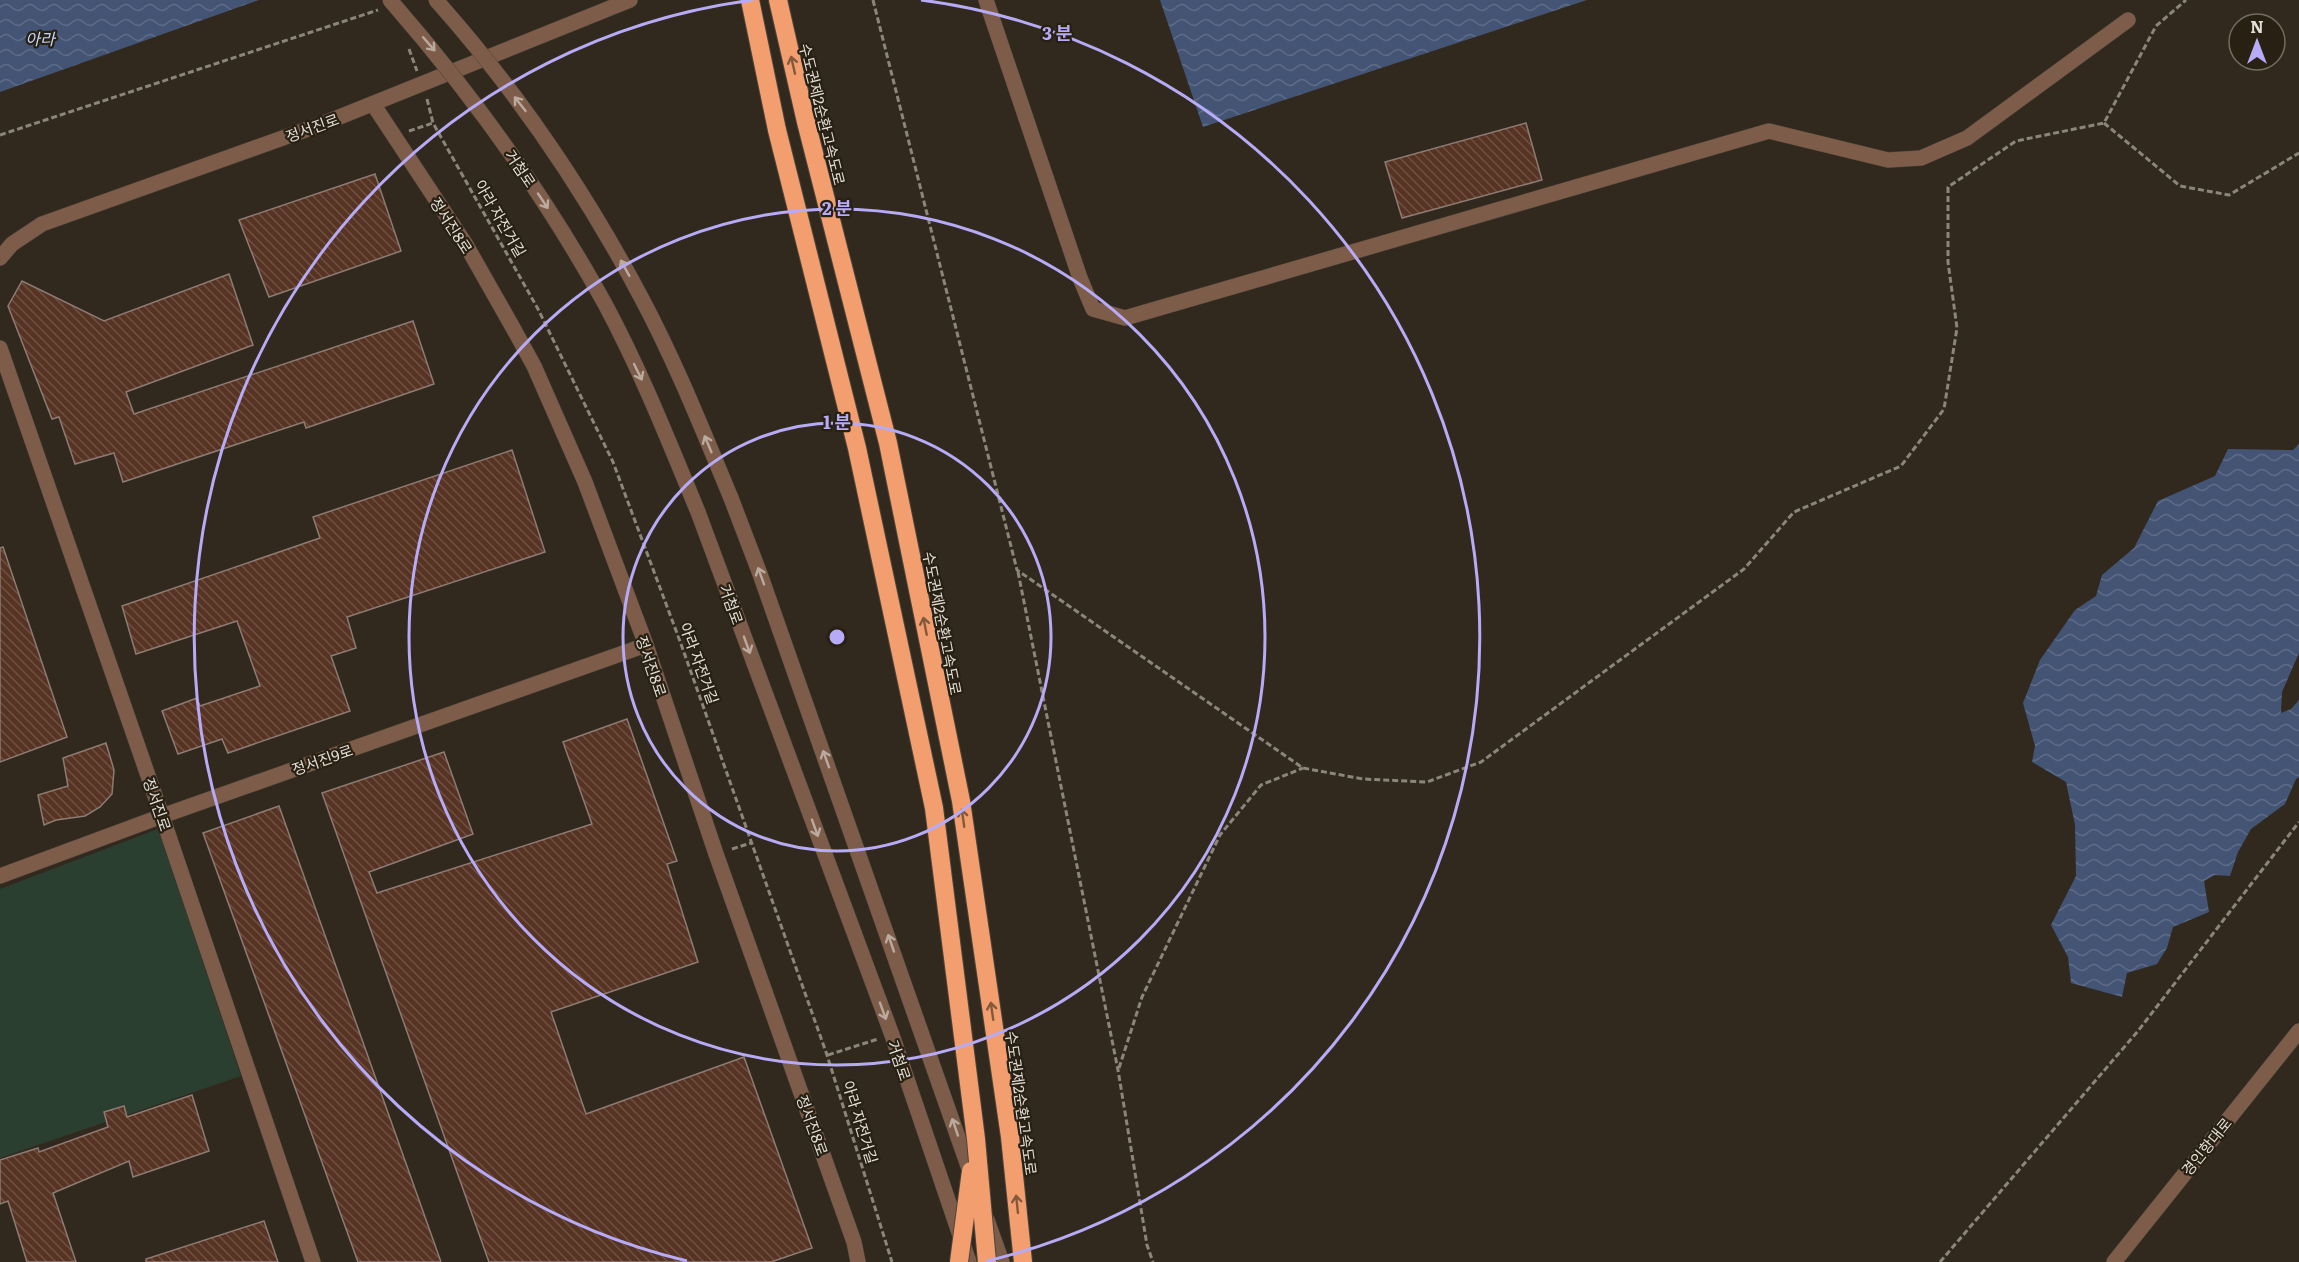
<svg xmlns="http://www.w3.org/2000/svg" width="2299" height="1262" viewBox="0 0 2299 1262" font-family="Literata,'Noto Sans KR',serif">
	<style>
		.green { fill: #2b3f30 }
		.water { fill: url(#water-waves) }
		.building { fill: url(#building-back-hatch); stroke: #8d7b74; stroke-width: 1.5 }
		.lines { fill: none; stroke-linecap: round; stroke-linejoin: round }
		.minor-casing { stroke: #4d463b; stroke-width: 16 }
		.highway-casing { stroke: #4d463b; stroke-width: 20 }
		.path { stroke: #8b857b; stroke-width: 3; stroke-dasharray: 6 3; stroke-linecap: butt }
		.minor { stroke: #7e5c4a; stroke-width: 15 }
		.highway { stroke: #f39e6f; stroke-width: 18 }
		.minor-bridge-casing { stroke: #4d463b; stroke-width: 16; stroke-linecap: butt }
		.highway-bridge-casing { stroke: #4d463b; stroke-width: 20; stroke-linecap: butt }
		.minor-bridge { stroke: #7e5c4a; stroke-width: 15 }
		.highway-bridge { stroke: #f39e6f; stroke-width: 18 }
		.oneway { stroke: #bbaa9e }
		.oneway2 { stroke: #83593c }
		.ring { fill: none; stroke: #b7abf7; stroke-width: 3 }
		.labels { text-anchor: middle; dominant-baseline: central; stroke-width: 4.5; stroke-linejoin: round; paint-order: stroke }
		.street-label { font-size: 15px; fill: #e3ded6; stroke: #272013 }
		.water-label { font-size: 16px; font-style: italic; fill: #c4d7fa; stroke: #272013 }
		.centre { fill: #b7abf7; stroke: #272013; stroke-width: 3 }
		.ring-label { font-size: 18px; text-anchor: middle; font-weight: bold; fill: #b7abf7; stroke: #272013; stroke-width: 4.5; stroke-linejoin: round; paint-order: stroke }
	</style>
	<defs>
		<pattern id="water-waves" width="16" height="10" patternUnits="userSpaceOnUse" patternTransform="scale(1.5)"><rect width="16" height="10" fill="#435475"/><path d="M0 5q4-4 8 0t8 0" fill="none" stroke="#5e6c88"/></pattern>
		<pattern id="building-back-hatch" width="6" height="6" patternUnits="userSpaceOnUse" patternTransform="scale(1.5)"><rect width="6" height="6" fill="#563322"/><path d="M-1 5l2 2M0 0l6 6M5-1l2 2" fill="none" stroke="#6e5041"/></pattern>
	</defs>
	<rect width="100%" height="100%" fill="#31291d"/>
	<polygon class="green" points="158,829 241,1076 0,1158 0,889"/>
	<g class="water">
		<polygon points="0,0 259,0 0,92"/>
		<polygon points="1160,0 1587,0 1203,127"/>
		<polygon points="2299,444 2299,653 2282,692 2281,713 2291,709 2299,700 2299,777 2296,779 2285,804 2251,829 2238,852 2230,876 2215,875 2204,881 2209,912 2173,927 2167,948 2157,964 2127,973 2122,997 2071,983 2068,957 2051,925 2076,876 2075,825 2066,782 2032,762 2035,746 2023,703 2040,660 2075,610 2096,596 2102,575 2134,548 2158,501 2215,476 2228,449 2293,450"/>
	</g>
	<g class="building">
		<polygon points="1526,123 1542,180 1402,218 1385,162"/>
		<polygon points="375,174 401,251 269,297 239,220"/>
		<polygon points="229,274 253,345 126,392 134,414 413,321 434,384 306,428 304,422 123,482 114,453 75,464 59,417 52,419 8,306 22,281 104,321"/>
		<polygon points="512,450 545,552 347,617 356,648 331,656 350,711 228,753 222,739 178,754 162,711 197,698 200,706 260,686 237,621 136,654 122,606 320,538 313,517"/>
		<polygon points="3,547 67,737 0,762 0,548"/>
		<polygon points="627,719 677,861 667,864 698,962 551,1012 586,1114 744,1057 812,1248 771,1262 489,1262 322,793 444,752 473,834 369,872 377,893 592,824 563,742"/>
		<polygon points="106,743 114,770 112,794 100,807 85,816 56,820 44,825 38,795 68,786 63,758"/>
		<polygon points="279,806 441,1262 358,1262 203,833"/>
		<polygon points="192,1095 209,1151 133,1177 129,1161 53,1193 76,1262 27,1262 8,1201 0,1204 0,1160 38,1148 39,1152 108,1127 104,1112 124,1106 127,1117"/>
		<polygon points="264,1221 278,1262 146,1262 146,1259"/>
	</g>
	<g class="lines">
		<g class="minor-casing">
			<g id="minor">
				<polyline points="986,0 1080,278 1093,309 1125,318 1769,131 1888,160 1921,158 1967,138 2128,20"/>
				<polyline points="373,104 466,245 512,326 534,366 585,482 646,645 716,854 854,1242 858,1262"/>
				<polyline points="0,258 12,244 42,224 322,124 630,0"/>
				<polyline points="0,348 162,816 313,1262"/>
				<polyline points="731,498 760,574 973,1180"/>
				<polyline points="698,512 892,1035 969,1262"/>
				<polyline points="0,876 162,816 646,645"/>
				<polyline points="987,1220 1002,1262"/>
				<polyline points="2114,1262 2299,1031"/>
			</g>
		</g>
		<g class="highway-casing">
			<g id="highway">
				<polyline points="750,0 777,130"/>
				<polyline points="778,0 806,122 888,443 961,801 1010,1137 1023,1262"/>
			</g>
		</g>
		<g class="path">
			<polyline points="873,0 1017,570 1303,768 1363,779 1427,782 1481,762 1744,569 1794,512 1901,466 1944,409 1957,328 1948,262 1948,187 2016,141 2104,123 2156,26 2186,0"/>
			<polyline points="409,49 417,71"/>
			<polyline points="427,99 433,123 538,309 613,462 681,644 827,1055 892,1262"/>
			<polyline points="2104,123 2180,186 2229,195 2299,153"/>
			<polyline points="409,131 433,123"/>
			<polyline points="0,135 378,10"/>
			<polyline points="1018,572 1118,1070 1147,1245 1153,1262"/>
			<polyline points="732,849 751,843"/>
			<polyline points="828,1055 878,1039"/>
			<polyline points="1119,1068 1142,997 1220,835 1261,785 1303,768"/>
			<polyline points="1940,1262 2138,1031 2299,822"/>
		</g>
		<use href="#minor" class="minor"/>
		<use href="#highway" class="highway"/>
		<g class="minor-bridge-casing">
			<g id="minor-bridge">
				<path d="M390 0C472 94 545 195 605 304 641 371 669 442 698 512"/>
				<path d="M436 0C517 91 585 191 642 299 676 363 703 431 731 498"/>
			</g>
		</g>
		<g class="highway-bridge-casing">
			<g id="highway-bridge">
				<polyline points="777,130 857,448 934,808 976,1139 987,1262"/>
				<polyline points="959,1262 971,1171"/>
			</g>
		</g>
		<use href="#minor-bridge" class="minor-bridge"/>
		<use href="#highway-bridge" class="highway-bridge"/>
	</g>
	<defs><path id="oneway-shaft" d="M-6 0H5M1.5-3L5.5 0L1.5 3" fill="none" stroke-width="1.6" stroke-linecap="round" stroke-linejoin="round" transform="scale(1.5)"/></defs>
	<g class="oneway">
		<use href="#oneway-shaft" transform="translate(429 44) rotate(49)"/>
		<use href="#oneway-shaft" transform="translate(520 104) rotate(-128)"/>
		<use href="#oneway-shaft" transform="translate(543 201) rotate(56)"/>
		<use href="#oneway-shaft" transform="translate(625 268) rotate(-119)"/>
		<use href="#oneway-shaft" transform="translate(638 372) rotate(64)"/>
		<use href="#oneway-shaft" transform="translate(708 444) rotate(-113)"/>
		<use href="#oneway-shaft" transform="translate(761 576) rotate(-110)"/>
		<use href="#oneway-shaft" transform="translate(747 645) rotate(70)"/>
		<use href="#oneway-shaft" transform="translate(826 759) rotate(-110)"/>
		<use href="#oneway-shaft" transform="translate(815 828) rotate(70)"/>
		<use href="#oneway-shaft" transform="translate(891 943) rotate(-109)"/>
		<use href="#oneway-shaft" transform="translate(883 1011) rotate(70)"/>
		<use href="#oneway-shaft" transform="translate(955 1127) rotate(-109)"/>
	</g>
	<g class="oneway2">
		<use href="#oneway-shaft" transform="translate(793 65) rotate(-103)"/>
		<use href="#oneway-shaft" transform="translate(925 626) rotate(-101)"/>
		<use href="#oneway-shaft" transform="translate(963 818) rotate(-98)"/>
		<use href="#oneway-shaft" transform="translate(992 1011) rotate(-98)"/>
		<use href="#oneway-shaft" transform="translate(1017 1204) rotate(-96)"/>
	</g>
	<g class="ring">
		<circle cx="837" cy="637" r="214"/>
		<circle cx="837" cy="637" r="428"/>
		<path d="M687 1261A642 642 0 0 1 753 0M921 0A642 642 0 0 1 987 1261"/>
	</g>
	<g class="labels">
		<g class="street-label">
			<text transform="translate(823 114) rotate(76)">수도권제2순환고속도로</text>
			<text transform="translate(312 127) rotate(-20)">정서진로</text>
			<text transform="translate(521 168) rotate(56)">거첨로</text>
			<text transform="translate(501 218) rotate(60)">아라 자전거길</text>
			<text transform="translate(452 225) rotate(57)">정서진8로</text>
			<text transform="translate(732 604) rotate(70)">거첨로</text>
			<text transform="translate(943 623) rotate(79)">수도권제2순환고속도로</text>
			<text transform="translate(700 663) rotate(70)">아라 자전거길</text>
			<text transform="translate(652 666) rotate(71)">정서진8로</text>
			<text transform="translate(322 759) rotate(-19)">정서진9로</text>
			<text transform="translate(158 804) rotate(71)">정서진로</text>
			<text transform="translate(900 1060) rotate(71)">거첨로</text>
			<text transform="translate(1022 1103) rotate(82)">수도권제2순환고속도로</text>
			<text transform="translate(861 1122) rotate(73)">아라 자전거길</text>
			<text transform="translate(813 1125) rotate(70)">정서진8로</text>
			<text transform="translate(2206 1146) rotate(-51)">경인항대로</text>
		</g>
		<g class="water-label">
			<text x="40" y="38">아라</text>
		</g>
	</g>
	<circle cx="837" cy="637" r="9" class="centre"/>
	<g class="ring-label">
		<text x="1057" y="40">3 분</text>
		<text x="837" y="215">2 분</text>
		<text x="837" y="429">1 분</text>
	</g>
	<g transform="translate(2257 42)"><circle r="28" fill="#272013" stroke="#726c61" stroke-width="1.5"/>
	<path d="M0-4.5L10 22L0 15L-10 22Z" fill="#b7abf7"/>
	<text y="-9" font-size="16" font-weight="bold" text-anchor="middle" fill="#e3ded6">N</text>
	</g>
</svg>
